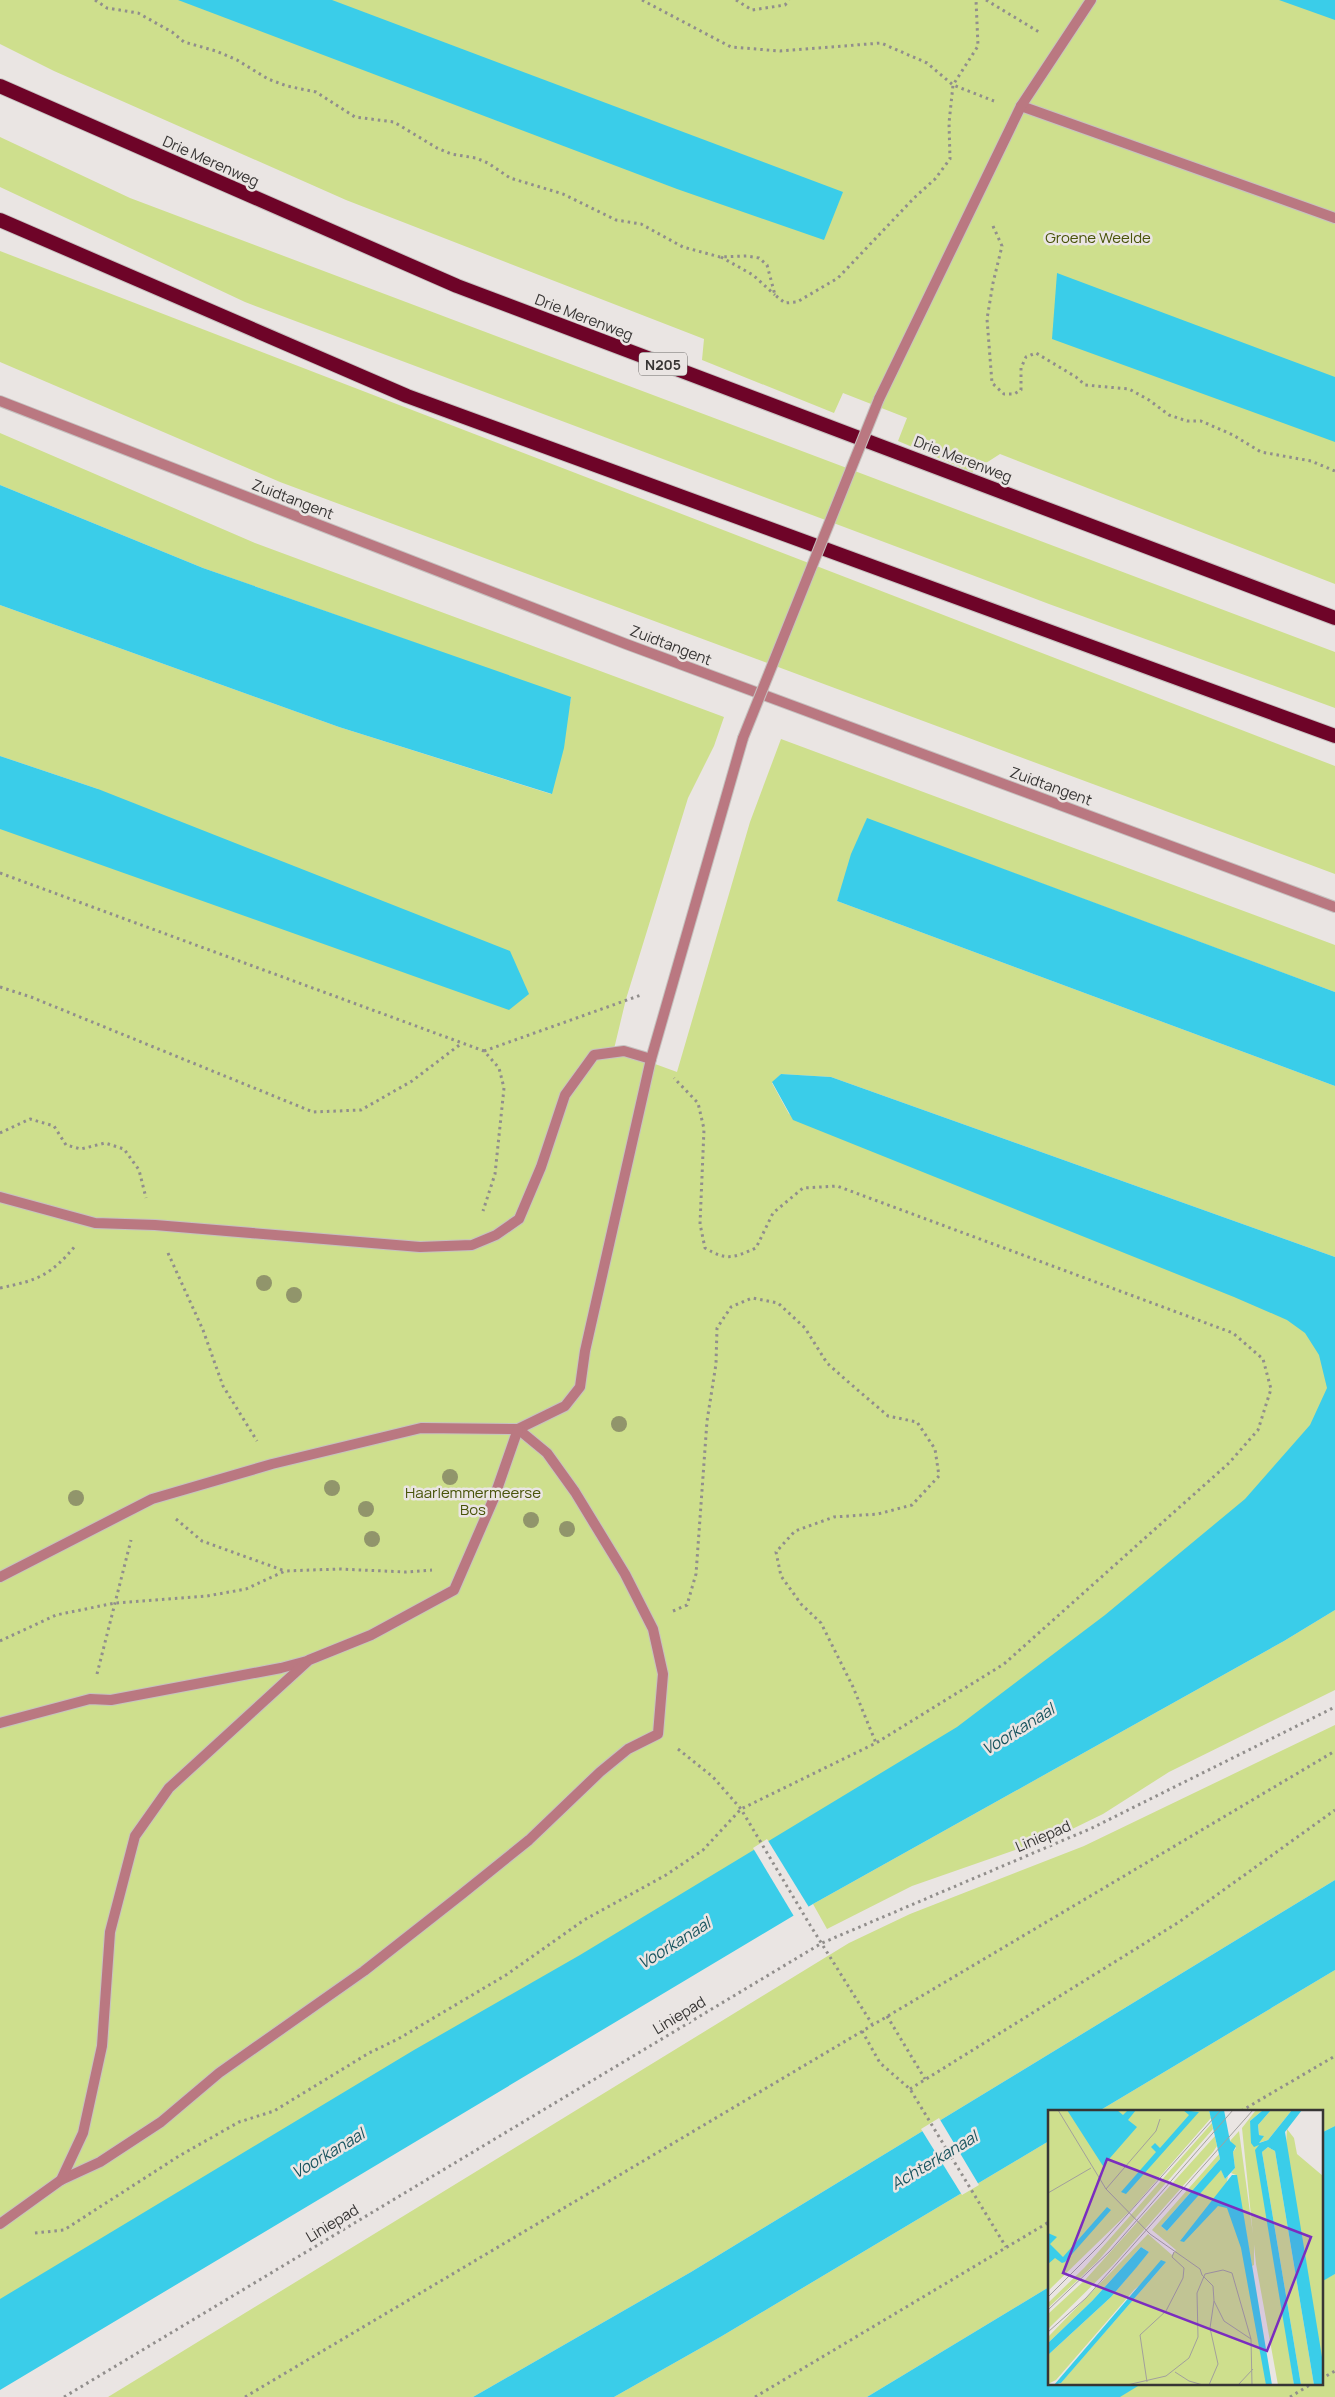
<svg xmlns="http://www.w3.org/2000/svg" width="1335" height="2397" viewBox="0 0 1335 2397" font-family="Manrope,sans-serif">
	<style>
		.green { fill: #cedf8d }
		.water { fill: #3acde9 }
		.pier { fill: #eae5e3 }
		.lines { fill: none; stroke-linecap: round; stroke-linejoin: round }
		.service-casing { stroke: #c6c2c0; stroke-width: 12 }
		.pedestrian-casing { stroke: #c6c2c0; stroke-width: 12 }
		.trunk-casing { stroke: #c6c2c0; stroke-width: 16 }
		.path { stroke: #918e8c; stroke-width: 3; stroke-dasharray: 2.5 4; stroke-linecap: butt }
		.service { stroke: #ba7881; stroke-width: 10 }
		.pedestrian { stroke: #ba7881; stroke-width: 10 }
		.trunk { stroke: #6e0428; stroke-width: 14 }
		.pedestrian-bridge-casing { stroke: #c6c2c0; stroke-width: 12; stroke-linecap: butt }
		.pedestrian-bridge { stroke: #ba7881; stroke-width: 10 }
		.tree { fill: #91956b }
		.labels { text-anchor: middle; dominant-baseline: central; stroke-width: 5; stroke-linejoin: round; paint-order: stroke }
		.shield { fill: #eae5e3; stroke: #6d6a68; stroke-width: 1 }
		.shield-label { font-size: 14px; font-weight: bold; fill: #373534 }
		.street-label { font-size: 15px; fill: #373534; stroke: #eae5e3 }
		.park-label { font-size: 15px; fill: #485309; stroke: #eae5e3 }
		.water-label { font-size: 16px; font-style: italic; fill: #19545f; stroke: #eae5e3 }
		.inset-road { fill: none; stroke: #a29f9d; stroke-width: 1 }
		.view { fill: #7b2cbf; fill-opacity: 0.15; stroke: #7b2cbf; stroke-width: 2.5 }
		.inset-edge { fill: none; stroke: #373534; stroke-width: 2.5 }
	</style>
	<rect width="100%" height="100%" fill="#eae5e3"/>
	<g class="green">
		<polygon points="0,0 1335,0 1335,584 1000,454 972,472 898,441 907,418 843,393 834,413 702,360 704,339 346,200 54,71 0,44"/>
		<polygon points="0,137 130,198 1335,652 1335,708 1049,604 245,302 0,187"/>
		<polygon points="0,251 1335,766 1335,874 280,482 0,362"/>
		<polygon points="0,433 255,543 724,717 714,746 688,798 626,999 614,1049 677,1072 750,822 781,739 1335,945 1335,992 867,819 837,901 1335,1086 1335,1257 831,1077 781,1074 772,1083 789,1114 1335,1317 1335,1427 1144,1641 0,2324 0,829 98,789 0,756 0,605 339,727 551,794 571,698 203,568 0,485"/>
		<polygon points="1335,1610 1335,1690 1169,1772 1103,1814 1064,1833 912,1886 827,1929 813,1904 1284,1641"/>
		<polygon points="1335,1725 1335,1880 691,2272 473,2397 108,2397 849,1943 910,1914 1084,1846"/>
		<polygon points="1335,1970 1335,2126 1321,2133 1321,2111 1099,2111"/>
		<polygon points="1049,2141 1049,2287 867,2397 614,2397 722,2336"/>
		<polygon points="1335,2274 1335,2397 1119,2397 1142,2383 1321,2383 1321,2281"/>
	</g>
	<g class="water">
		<polygon points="178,0 332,0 843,192 824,240 677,189"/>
		<polygon points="1279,0 1335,0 1335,20"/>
		<polygon points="1057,273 1335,377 1335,442 1052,339"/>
		<polygon points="0,485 203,568 571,697 564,748 552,794 339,727 0,605"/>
		<polygon points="0,756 98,789 510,951 529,994 509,1010 0,829"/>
		<polygon points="867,818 1335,992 1335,1086 837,901 851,854"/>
		<polygon points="781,1074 831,1077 1335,1257 1335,1610 1284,1641 813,1904 0,2390 0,2299 414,2050 580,1955 957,1727 1105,1615 1245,1499 1310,1425 1327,1388 1319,1355 1305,1333 1287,1320 1234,1297 793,1120 772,1082"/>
		<polygon points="1335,1880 1335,1970 1099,2111 1049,2111 1049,2141 722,2336 614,2397 473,2397 691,2272"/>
		<polygon points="1335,2126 1335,2274 1321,2282 1321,2133"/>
		<polygon points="1049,2287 1049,2383 1143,2383 1120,2397 867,2397"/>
	</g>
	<g class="pier">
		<polygon points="767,1839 810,1909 795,1918 753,1848"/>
		<polygon points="939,2118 979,2185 962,2195 921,2129"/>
	</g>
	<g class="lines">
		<g class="service-casing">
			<polyline id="service" points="0,401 626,644 1335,907"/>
		</g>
		<g class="pedestrian-casing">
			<g id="pedestrian">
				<polyline points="1021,106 1335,218"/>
				<polyline points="879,399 1021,106 1091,0"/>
				<polyline points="0,1197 95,1223 155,1225 420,1247 472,1245 496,1235 519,1219 541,1167 565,1095 594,1055 624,1051 651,1059"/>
				<polyline points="0,1577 152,1499 272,1464 421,1428 518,1429 565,1406 580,1387 585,1351 651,1059 743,738"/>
				<polyline points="0,1723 90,1699 111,1700 281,1668 307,1661"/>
				<polyline points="61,2180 100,2162 161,2122 219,2073 364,1971 462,1894 529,1840 600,1772 628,1749 658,1734 663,1674 653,1629 625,1574 575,1492 547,1453 518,1429"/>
				<polyline points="0,2224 61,2180 83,2133 102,2046 110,1932 135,1836 169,1788 309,1660 371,1635 454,1590 494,1498 518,1429"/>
			</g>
		</g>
		<g class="trunk-casing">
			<g id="trunk">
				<polyline points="0,86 457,286 1335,618"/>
				<polyline points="0,220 407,396 1335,736"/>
			</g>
		</g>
		<g class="path">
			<polyline points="95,0 107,8 138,13 172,32 184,42 216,51 237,60 268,79 287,86 316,92 355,117 394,122 437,148 451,154 476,158 488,163 510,178 563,194 616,220 641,224 683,247 720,257 747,256 759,258 767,265 775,295 785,303 797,302 838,278 914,198 935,179 950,159 949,123 953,85 978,46 976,0"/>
			<polyline points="642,0 731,47 780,51 881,43 927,63 953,85 994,101"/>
			<polyline points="736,0 752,10 785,5 789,0"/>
			<polyline points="986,0 1039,32"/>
			<polyline points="993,226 1002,246 993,283 987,319 992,383 1004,394 1014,394 1021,390 1021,368 1026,357 1036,353 1076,377 1085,385 1129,389 1149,400 1169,415 1187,421 1201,421 1233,435 1261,452 1311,461 1335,471"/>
			<polyline points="721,257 753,275 775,295"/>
			<polyline points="0,873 484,1051 499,1068 504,1088 495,1174 483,1211"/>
			<polyline points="0,987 31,997 313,1112 361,1110 412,1081 462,1043"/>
			<polyline points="484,1051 641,995"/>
			<polyline points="0,1133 30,1119 54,1126 66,1145 81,1149 105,1143 124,1149 139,1170 146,1198"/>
			<polyline points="168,1253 203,1330 223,1386 257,1441"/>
			<path d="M0 1288C39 1280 51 1275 76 1245"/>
			<polyline points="176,1519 202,1541 285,1571"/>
			<polyline points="673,1611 687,1605 696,1574 707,1421 716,1364 717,1328 731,1307 752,1298 778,1303 805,1328 827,1363 846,1380 888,1416 917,1422 935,1449 939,1476 912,1505 878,1514 834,1517 795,1531 776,1552 781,1576 801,1604 821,1623 853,1687 876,1743"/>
			<polyline points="0,1641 56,1615 115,1603 207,1596 246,1589 285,1571 339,1569 406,1572 432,1570"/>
			<polyline points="97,1674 131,1540"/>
			<polyline points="678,1749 713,1777 741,1809 810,1925 872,2024"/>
			<polyline points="887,2016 925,2079"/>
			<polyline points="862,2031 880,2063 910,2089 1006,2247"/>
			<polyline points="910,2089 1179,1922 1335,1810"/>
			<polyline points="1241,2111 1335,2056"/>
			<path d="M35 2233 64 2230 179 2156 239 2122 274 2111 369 2053 398 2039 506 1975 584 1920 666 1875 703 1850 741 1809 876 1743 1004 1664 1229 1463 1258 1430 1271 1389 1263 1359 1233 1333 837 1186 803 1188 773 1213 756 1248C733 1258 727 1261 705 1248L700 1224 704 1129 698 1103 674 1078"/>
			<polyline points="1321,2379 1335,2371"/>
			<polyline points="64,2397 822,1943 1092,1828 1335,1707"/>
			<polyline points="245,2397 1335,1751"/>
			<polyline points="755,2397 1049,2222"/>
			<polyline points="1290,2397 1313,2383"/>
		</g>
		<use href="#service" class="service"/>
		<use href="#pedestrian" class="pedestrian"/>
		<use href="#trunk" class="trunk"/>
		<g class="pedestrian-bridge-casing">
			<polyline id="pedestrian-bridge" points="743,738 879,399"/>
		</g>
		<use href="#pedestrian-bridge" class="pedestrian-bridge"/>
	</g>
	<g class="tree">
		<circle cx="264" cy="1283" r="8"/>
		<circle cx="294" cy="1295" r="8"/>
		<circle cx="619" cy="1424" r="8"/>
		<circle cx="450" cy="1477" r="8"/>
		<circle cx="332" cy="1488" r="8"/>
		<circle cx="76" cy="1498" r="8"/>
		<circle cx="366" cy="1509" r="8"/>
		<circle cx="531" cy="1520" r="8"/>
		<circle cx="567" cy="1529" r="8"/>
		<circle cx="372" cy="1539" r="8"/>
	</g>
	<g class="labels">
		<rect class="shield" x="639" y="352.5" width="48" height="23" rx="4"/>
		<g class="shield-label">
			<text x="663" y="364">N205</text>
		</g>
		<g class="street-label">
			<text transform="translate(211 161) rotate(24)">Drie Merenweg</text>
			<text transform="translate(584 317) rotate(21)">Drie Merenweg</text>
			<text transform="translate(963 459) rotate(21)">Drie Merenweg</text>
			<text transform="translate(293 499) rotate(21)">Zuidtangent</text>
			<text transform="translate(671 645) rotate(21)">Zuidtangent</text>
			<text transform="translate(1051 786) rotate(20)">Zuidtangent</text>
			<text transform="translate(1043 1836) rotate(-23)">Liniepad</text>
			<text transform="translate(679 2015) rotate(-31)">Liniepad</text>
			<text transform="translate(332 2223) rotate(-31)">Liniepad</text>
		</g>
		<g class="park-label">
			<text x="1098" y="237">Groene Weelde</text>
			<text x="473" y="1492">Haarlemmermeerse<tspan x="473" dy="17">Bos</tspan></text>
		</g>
		<g class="water-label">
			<text transform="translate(1018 1729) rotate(-32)">Voorkanaal</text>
			<text transform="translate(674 1943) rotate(-32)">Voorkanaal</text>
			<text transform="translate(328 2153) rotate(-31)">Voorkanaal</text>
			<text transform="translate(934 2160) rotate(-31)">Achterkanaal</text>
		</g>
	</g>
	<g transform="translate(1048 2110)">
		<rect width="275" height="275" fill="#eae5e3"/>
		<path d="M0 0H161L163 8 82 101 0 181ZM208 0H215L202 11 205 30 211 35 246 275H230L208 154 194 18ZM223 0H244L220 30 210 33 215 26 211 25 210 15ZM164 13 165 19 49 152 0 198V193L36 158ZM239 19 246 28 249 44 275 66V257L238 36ZM191 21 206 132V155L204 156 188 65 183 63 187 58 185 42 188 38 182 31ZM167 26 169 36 165 42 65 155 0 219V204L37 170ZM220 37 227 41 266 275H253L214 42ZM171 44 172 49 113 116 119 121 173 59 177 69 180 66 178 76 132 131 176 87 192 119 219 275H11L118 152 86 180 8 270 0 274V245L63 187 101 142 93 137 44 191 0 233V227L100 124 124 145 128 140 104 120Z" fill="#cedf8d"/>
		<path d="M19 0H69L75 5 80 0H88L80 10 89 17 55 56ZM135 0 151 2 78 84 73 82 108 42 103 37 107 33 112 38 141 5ZM161 0H176L182 31 188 36 185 42 187 58 177 69 173 60 119 121 113 116 172 49ZM215 0H223L210 15 211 25 216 26 211 33 220 30 244 0H254L237 22 275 253V275H266L227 41 220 37 214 42 253 275H246L207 40 211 35 206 37 203 33 202 11ZM184 65H189L224 275H218L193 138 179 98 170 96 136 132 132 131ZM59 97 63 100 17 152 14 153 7 148 0 154V123L9 127 2 134 15 147ZM93 137 101 142 88 158 63 187 0 245V233L44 191ZM113 150 118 152 13 273 6 275Z" fill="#3acde9"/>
		<path class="inset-road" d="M10 0 58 79 102 124 152 159 154 165 165 176 166 191 176 211 203 229 204 275M58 79 108 21 112 9M0 83 43 58M0 187 54 133 173 0M0 200 62 141 185 0M0 222 38 188 205 0M127 262 141 271 155 275M99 272 92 225 118 201 135 168 136 158 124 147 126 142M79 275 118 266 141 248 150 227 149 183 157 164 175 160 184 163 203 229M161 275 170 254 162 218 166 191M190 275 205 259"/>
		<path class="view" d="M59 49 263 127 219 241 15 163Z"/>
		<rect width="275" height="275" class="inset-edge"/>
	</g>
</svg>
